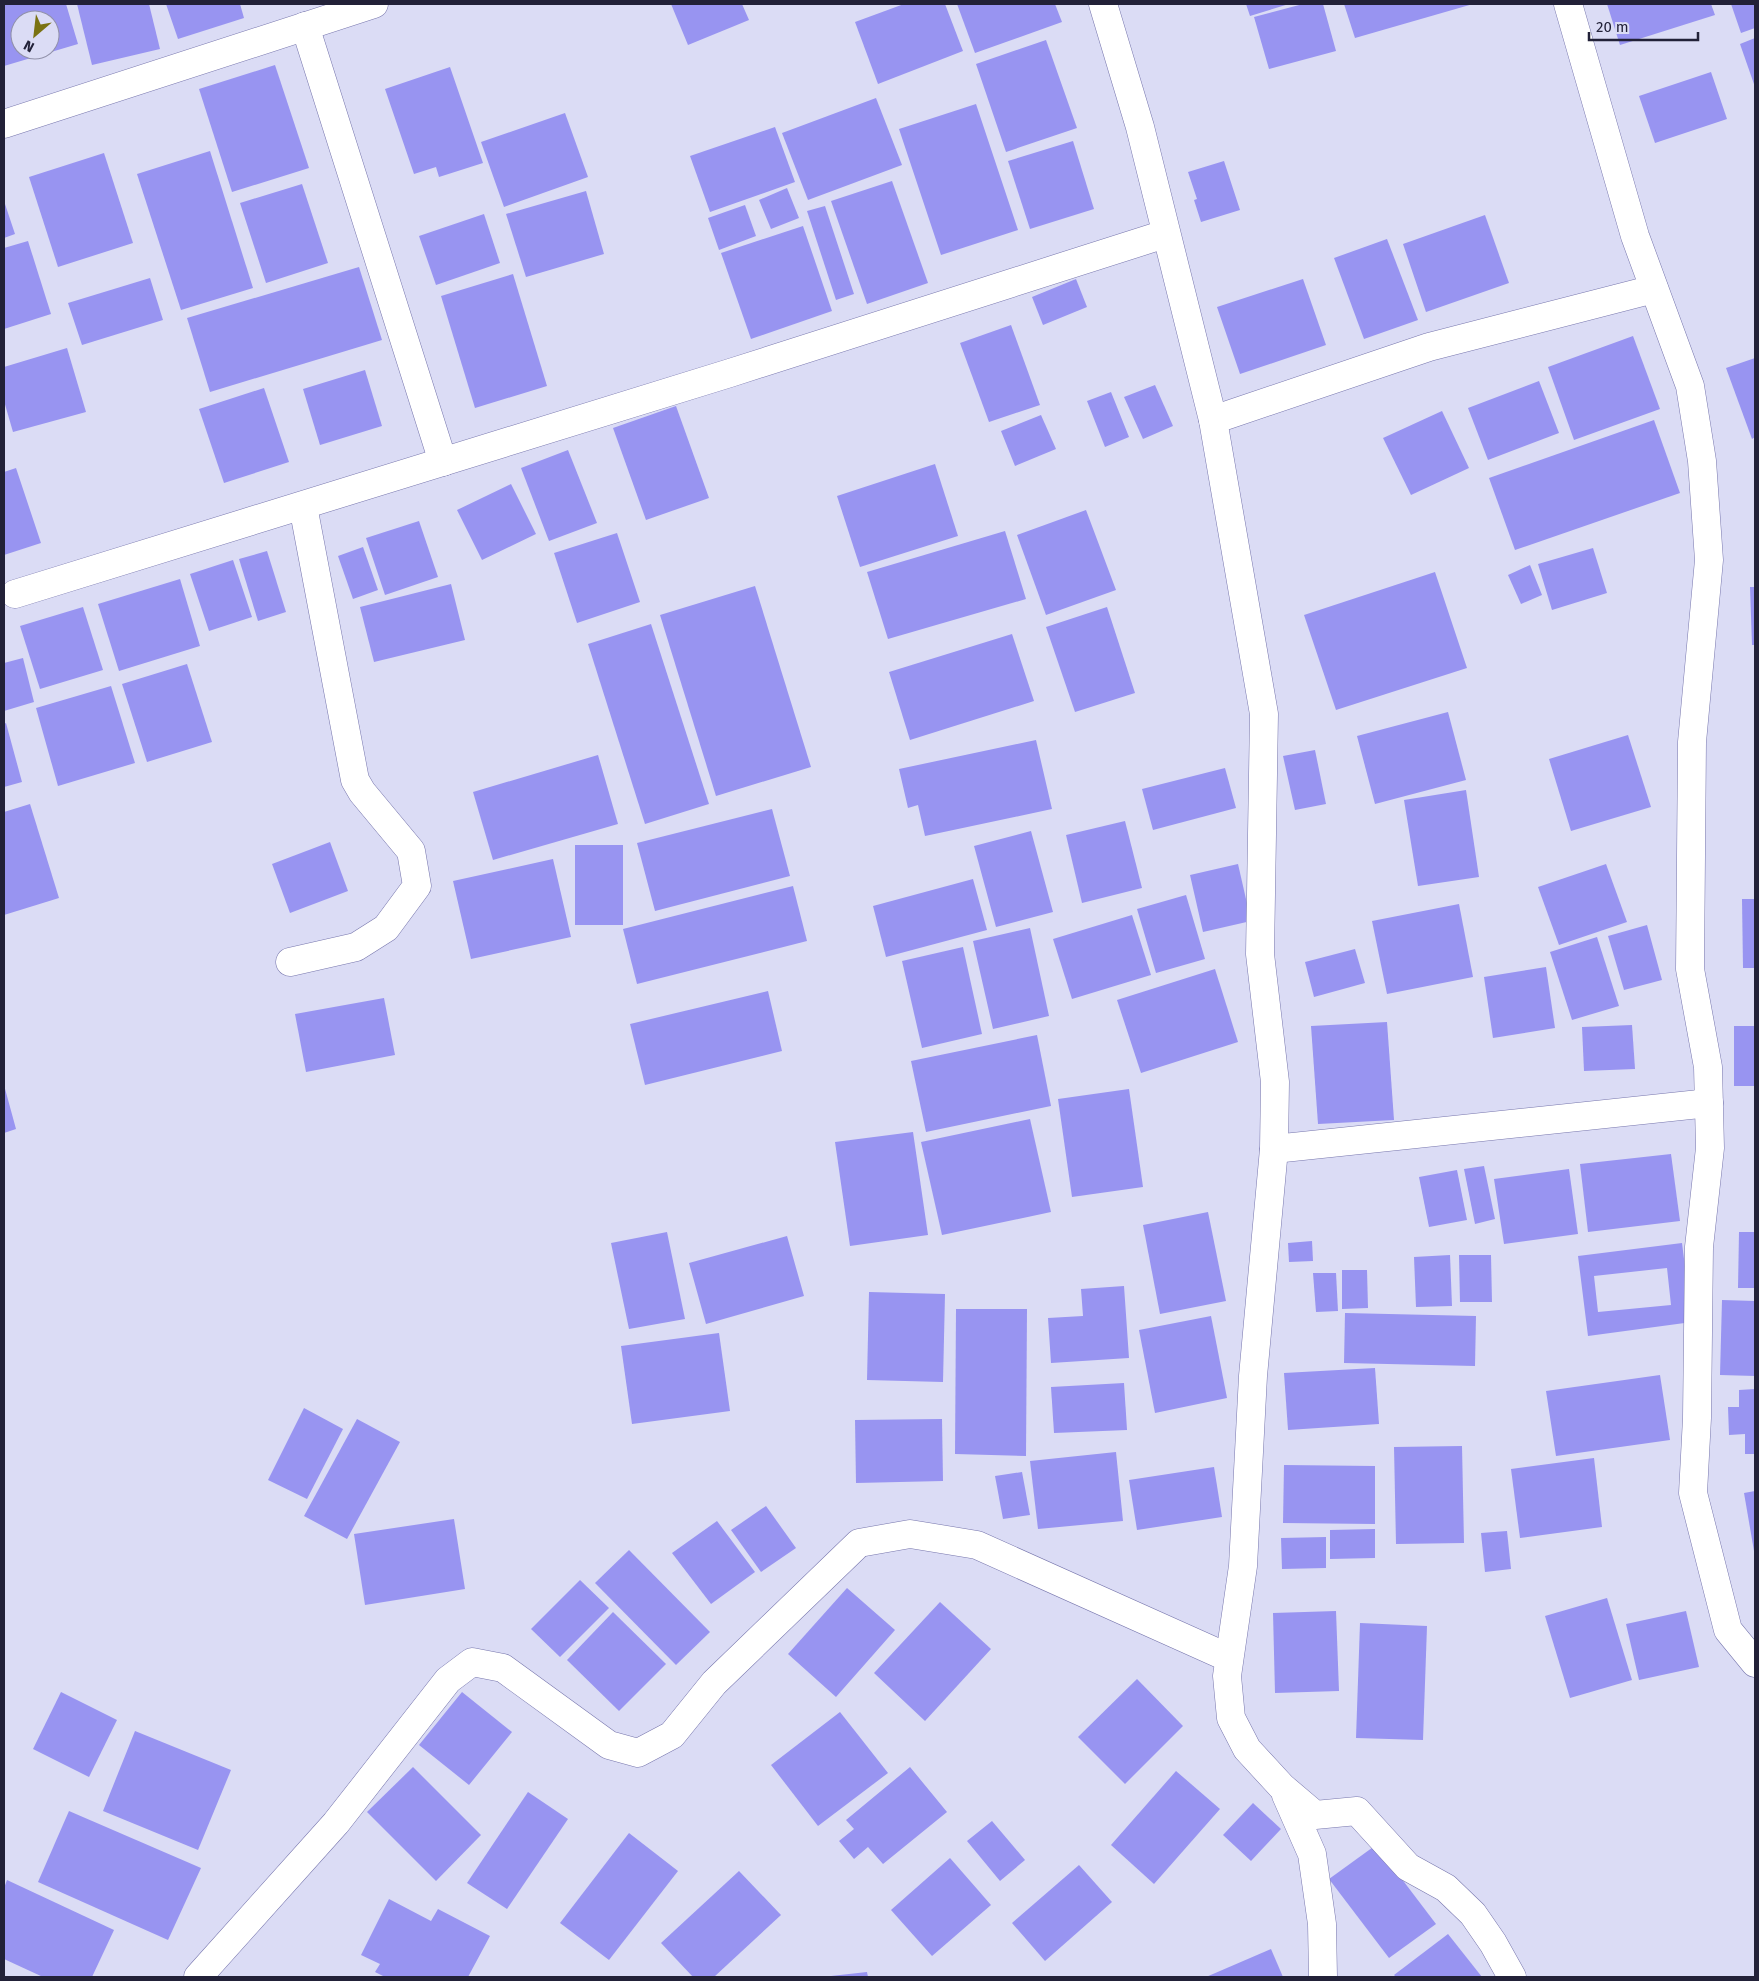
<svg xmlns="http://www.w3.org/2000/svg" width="1759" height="1981" viewBox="0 0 1759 1981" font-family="'Fira Sans',sans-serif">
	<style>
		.building { fill: #9894f1; fill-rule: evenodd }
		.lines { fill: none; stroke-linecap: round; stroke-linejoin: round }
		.minor-casing { stroke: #7776ad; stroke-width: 29 }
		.minor { stroke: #fff; stroke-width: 28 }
	</style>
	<rect width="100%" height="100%" fill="#dbdcf5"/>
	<g class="building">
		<path d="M4 4H66L78 44 4 66ZM20 20H50V50H20Z"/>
		<polygon points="77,4 149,4 160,49 92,65"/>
		<polygon points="166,4 240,4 244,18 178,39"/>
		<polygon points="671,4 742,4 749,20 688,45"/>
		<polygon points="904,4 945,4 963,51 878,84 855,22"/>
		<polygon points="957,4 1055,4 1062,22 975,53"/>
		<polygon points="1246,4 1289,4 1250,16"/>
		<polygon points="1303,4 1323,4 1336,51 1269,69 1254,17"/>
		<polygon points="1344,4 1473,4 1355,38"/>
		<polygon points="1607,4 1711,4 1715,15 1620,45"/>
		<polygon points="1731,4 1755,4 1755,28 1741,33"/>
		<polygon points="1755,38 1755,87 1740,44"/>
		<polygon points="1046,40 1077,128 1006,152 976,64"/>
		<polygon points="275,65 309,168 232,192 199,89"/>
		<polygon points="450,67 483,163 439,177 436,167 414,174 385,89"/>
		<polygon points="1711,72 1727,119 1655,143 1639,96"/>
		<polygon points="876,98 902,165 808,200 782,133"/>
		<polygon points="976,104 1018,230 941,255 899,129"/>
		<polygon points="565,113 588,177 504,207 481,142"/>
		<polygon points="775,127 795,182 710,212 690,156"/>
		<polygon points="1073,141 1094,209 1030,229 1008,161"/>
		<polygon points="210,151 253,288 181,310 137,174"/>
		<polygon points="104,153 133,243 58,267 29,177"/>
		<polygon points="1224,161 1240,210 1201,222 1194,200 1197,199 1188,172"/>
		<polygon points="892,181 928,283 867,304 831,201"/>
		<polygon points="302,184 328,263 266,283 240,203"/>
		<polygon points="787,188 799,218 771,229 759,200"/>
		<polygon points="586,191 604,254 526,277 506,214"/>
		<polygon points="4,201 15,234 4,238"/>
		<polygon points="745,205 756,236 719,250 708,218"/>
		<polygon points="825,206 854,294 836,300 807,211"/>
		<polygon points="484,214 500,263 436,285 419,236"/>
		<polygon points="1485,215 1509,283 1426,312 1403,244"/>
		<polygon points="803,226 832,311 751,339 721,253"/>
		<polygon points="1387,239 1418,320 1364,339 1334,258"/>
		<polygon points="28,241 51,314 4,329 4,248"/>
		<polygon points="359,267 382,340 210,392 187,318"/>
		<polygon points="513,274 547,386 475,408 441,296"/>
		<polygon points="150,278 163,320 82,345 68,303"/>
		<polygon points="1076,279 1087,307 1043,325 1032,297"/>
		<polygon points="1303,279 1326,345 1240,374 1217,307"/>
		<polygon points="1011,325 1040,405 989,422 960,343"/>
		<polygon points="1633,336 1660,409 1574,440 1548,367"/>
		<polygon points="67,348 86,412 13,432 4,401 4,367"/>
		<polygon points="1755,358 1755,437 1752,439 1726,368"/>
		<polygon points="365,370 382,426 320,445 303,389"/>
		<polygon points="1539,381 1559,433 1488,460 1468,408"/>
		<polygon points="1155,385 1173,426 1143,439 1124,397"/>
		<polygon points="264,388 289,462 224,483 199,409"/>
		<polygon points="1111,392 1129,437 1105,447 1087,401"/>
		<polygon points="676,406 709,498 646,520 613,428"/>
		<polygon points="1442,411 1469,468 1411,495 1383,438"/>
		<polygon points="1041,415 1056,449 1015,466 1001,431"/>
		<polygon points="1654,420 1680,493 1515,550 1489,478"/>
		<polygon points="568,450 597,523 549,541 521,468"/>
		<polygon points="935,464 958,536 860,567 837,496"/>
		<polygon points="16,468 41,543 4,555 4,472"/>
		<polygon points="511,484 536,534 482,560 457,510"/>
		<polygon points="1086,510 1116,590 1046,615 1017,535"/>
		<polygon points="419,521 438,577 385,595 366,538"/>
		<polygon points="1005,531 1026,599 888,639 867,572"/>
		<polygon points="617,533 640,602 577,623 554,553"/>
		<polygon points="363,547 378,590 353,599 338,556"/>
		<polygon points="1593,548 1607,593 1552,610 1538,564"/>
		<polygon points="267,551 286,612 258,621 239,559"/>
		<polygon points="233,560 252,617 209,631 190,574"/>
		<polygon points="1530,565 1542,595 1521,604 1508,575"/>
		<polygon points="1435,572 1467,668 1336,710 1304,615"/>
		<polygon points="180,579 200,646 119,671 98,604"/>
		<polygon points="451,584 465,640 374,662 360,607"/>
		<polygon points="755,586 811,767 716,796 660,615"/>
		<polygon points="1750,587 1755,587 1755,645 1752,645"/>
		<polygon points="83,607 103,670 40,689 20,626"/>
		<polygon points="1107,607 1135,693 1075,712 1046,627"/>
		<polygon points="651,624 709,804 645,824 588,644"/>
		<polygon points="1012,634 1034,701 910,740 889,672"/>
		<polygon points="23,658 34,702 4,711 4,663"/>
		<polygon points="187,664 212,742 147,762 122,684"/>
		<polygon points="111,686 135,763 58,786 36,708"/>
		<polygon points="1448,712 1466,780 1375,804 1357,736"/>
		<polygon points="6,723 22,782 4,787 4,724"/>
		<polygon points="1628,735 1651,807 1571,831 1549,759"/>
		<polygon points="1036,740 1052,809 925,836 918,805 908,808 899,769"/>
		<polygon points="1315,750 1326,804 1295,810 1283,756"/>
		<polygon points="598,755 618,824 493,860 473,792"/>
		<polygon points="1225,768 1236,808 1153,830 1142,789"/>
		<polygon points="1466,790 1479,877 1418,886 1404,800"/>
		<polygon points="30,804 59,898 4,915 4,812"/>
		<polygon points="772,809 790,876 655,911 637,843"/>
		<polygon points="1125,821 1142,888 1082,903 1066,835"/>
		<polygon points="1031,831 1053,912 996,927 974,846"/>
		<polygon points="330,842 348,891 290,913 272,864"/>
		<rect x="575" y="845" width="48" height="80"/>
		<polygon points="553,859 571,937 471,959 453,881"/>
		<polygon points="1238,864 1251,921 1203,932 1190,875"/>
		<polygon points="1606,864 1627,922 1559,945 1538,887"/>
		<polygon points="973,879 987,930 886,957 873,906"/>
		<polygon points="793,886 807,941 637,984 623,929"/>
		<polygon points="1186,895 1205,959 1156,973 1137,909"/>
		<polygon points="1742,899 1755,899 1755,968 1743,968"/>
		<polygon points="1459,904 1473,977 1387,994 1372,921"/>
		<polygon points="1132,915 1151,975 1072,999 1053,939"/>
		<polygon points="1647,925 1662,980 1624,990 1608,936"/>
		<polygon points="1030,928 1049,1016 993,1029 973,941"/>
		<polygon points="1597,937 1619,1006 1572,1020 1550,952"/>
		<polygon points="963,947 982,1034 922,1048 902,961"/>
		<polygon points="1355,949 1365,983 1314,997 1305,962"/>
		<polygon points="1546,967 1555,1028 1493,1038 1484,977"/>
		<polygon points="1215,969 1238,1042 1141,1073 1117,1000"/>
		<polygon points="768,991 782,1051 645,1085 630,1024"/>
		<polygon points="384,998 395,1055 306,1072 295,1014"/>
		<polygon points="1387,1022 1394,1120 1318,1124 1311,1026"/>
		<polygon points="1632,1025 1635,1069 1584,1071 1582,1027"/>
		<rect x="1734" y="1026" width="21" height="60"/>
		<polygon points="1037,1035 1051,1106 926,1132 911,1061"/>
		<polygon points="4,1085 16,1129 4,1133"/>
		<polygon points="1129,1089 1143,1187 1072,1197 1058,1099"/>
		<polygon points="1030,1119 1051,1212 942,1235 921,1142"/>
		<polygon points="913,1132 928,1235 850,1246 835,1142"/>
		<polygon points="1671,1154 1680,1221 1588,1232 1580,1164"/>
		<polygon points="1484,1166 1495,1219 1475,1224 1464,1169"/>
		<polygon points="1569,1169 1578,1234 1504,1244 1494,1179"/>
		<polygon points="1457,1170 1467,1220 1429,1227 1419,1177"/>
		<polygon points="1208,1212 1226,1301 1160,1314 1143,1225"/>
		<polygon points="667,1232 685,1319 629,1329 611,1243"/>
		<polygon points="1739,1232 1755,1232 1755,1288 1738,1288"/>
		<polygon points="787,1236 804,1296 706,1324 689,1263"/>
		<polygon points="1312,1241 1313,1261 1289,1262 1288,1243"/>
		<path d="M1682 1243 1692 1322 1588 1336 1578 1256ZM1667 1268 1671 1305 1598 1312 1594 1276Z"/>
		<polygon points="1450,1255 1452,1306 1416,1307 1414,1257"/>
		<polygon points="1459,1255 1491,1255 1492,1302 1460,1302"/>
		<polygon points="1342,1270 1367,1270 1368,1308 1342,1309"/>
		<polygon points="1313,1273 1336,1273 1338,1311 1316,1312"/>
		<polygon points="1124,1286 1129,1358 1051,1363 1048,1318 1083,1316 1081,1289"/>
		<polygon points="869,1292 945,1294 943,1382 867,1380"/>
		<polygon points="1722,1300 1755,1301 1755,1376 1720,1375"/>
		<polygon points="956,1309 1027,1309 1026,1456 955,1454"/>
		<polygon points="1345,1313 1476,1316 1475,1366 1344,1363"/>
		<polygon points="1211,1316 1227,1398 1155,1413 1139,1330"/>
		<polygon points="719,1333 730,1411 632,1424 621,1346"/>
		<polygon points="1375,1368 1379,1424 1288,1430 1284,1373"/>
		<polygon points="1660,1375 1670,1440 1556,1456 1546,1391"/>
		<polygon points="1124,1383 1127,1430 1054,1433 1051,1387"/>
		<polygon points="1755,1389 1755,1454 1745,1454 1745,1434 1729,1435 1728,1407 1739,1407 1739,1390"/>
		<polygon points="304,1408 343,1429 307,1499 268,1480"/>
		<polygon points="357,1419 400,1442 347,1539 304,1516"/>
		<polygon points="942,1419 943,1481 856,1483 855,1420"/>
		<polygon points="1462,1446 1464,1543 1396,1544 1394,1447"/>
		<polygon points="1116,1452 1123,1521 1038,1529 1030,1461"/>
		<polygon points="1594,1458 1602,1527 1520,1538 1511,1469"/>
		<polygon points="1284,1465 1375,1466 1375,1524 1283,1523"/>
		<polygon points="1214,1467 1222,1517 1137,1530 1129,1480"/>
		<polygon points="1022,1472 1030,1515 1003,1519 995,1476"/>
		<polygon points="1755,1491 1755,1551 1754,1551 1744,1493"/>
		<polygon points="766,1506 796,1548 761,1572 731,1530"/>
		<polygon points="454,1519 465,1589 365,1605 354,1534"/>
		<polygon points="717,1521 755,1572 711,1604 672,1553"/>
		<polygon points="1375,1529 1375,1558 1330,1559 1330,1530"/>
		<polygon points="1507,1531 1511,1569 1485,1572 1481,1533"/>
		<polygon points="1326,1537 1326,1568 1282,1569 1281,1538"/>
		<polygon points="629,1550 710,1632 676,1665 595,1583"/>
		<polygon points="580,1580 609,1608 560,1657 531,1629"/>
		<polygon points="847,1588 895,1630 836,1697 788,1654"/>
		<polygon points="1607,1598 1632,1680 1570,1698 1545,1616"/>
		<polygon points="940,1602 991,1649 925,1721 874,1673"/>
		<polygon points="1336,1611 1339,1691 1275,1693 1273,1613"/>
		<polygon points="1686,1611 1699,1667 1639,1680 1626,1624"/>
		<polygon points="613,1612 666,1664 619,1711 567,1660"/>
		<polygon points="1360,1623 1427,1626 1423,1740 1356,1738"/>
		<polygon points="1137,1679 1183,1726 1125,1784 1078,1737"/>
		<polygon points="61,1692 117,1720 89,1777 33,1749"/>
		<polygon points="462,1692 512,1732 469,1785 419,1745"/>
		<polygon points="840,1712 888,1773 818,1826 771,1765"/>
		<polygon points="135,1731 231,1770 198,1850 103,1811"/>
		<polygon points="413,1767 481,1835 436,1881 367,1812"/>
		<polygon points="910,1767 947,1812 883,1864 868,1847 854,1859 839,1841 854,1829 846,1820"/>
		<polygon points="1176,1771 1220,1809 1154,1884 1111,1845"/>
		<polygon points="528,1792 568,1819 507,1909 467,1883"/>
		<polygon points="1253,1803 1281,1829 1251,1861 1223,1835"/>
		<polygon points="69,1811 201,1868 168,1940 38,1882"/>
		<polygon points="992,1821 1025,1860 1000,1881 967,1841"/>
		<polygon points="629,1833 678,1871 609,1960 560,1923"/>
		<polygon points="1376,1845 1436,1924 1389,1958 1329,1879"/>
		<polygon points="950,1858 991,1905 932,1956 891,1910"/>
		<polygon points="1079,1865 1112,1902 1045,1961 1012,1923"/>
		<polygon points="739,1871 781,1915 714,1977 693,1977 661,1943"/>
		<polygon points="7,1880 114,1930 92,1977 43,1977 4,1959 4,1888"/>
		<polygon points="389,1899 431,1921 438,1909 490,1936 468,1977 385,1977 375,1972 380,1964 361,1955"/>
		<polygon points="1448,1934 1482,1977 1396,1977 1394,1975"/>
		<polygon points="1271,1949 1283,1977 1206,1977"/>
		<polygon points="867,1972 868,1977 831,1977 831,1976"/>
	</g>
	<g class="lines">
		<g class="minor-casing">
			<g id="minor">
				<polyline points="1103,4 1140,127 1213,420 1264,714 1260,954 1275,1082 1274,1149 1253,1376 1243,1566 1227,1676 1231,1718 1247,1749 1282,1787 1315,1815 1357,1811 1408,1867 1446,1888 1473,1914 1493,1943 1512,1977"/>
				<polyline points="1568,4 1635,236 1690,386 1702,461 1709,560 1692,742 1690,969 1708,1067 1710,1148 1699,1247 1697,1418 1693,1493 1728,1630 1755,1663"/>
				<polyline points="305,26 443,462"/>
				<polyline points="4,124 374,4"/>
				<polyline points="1213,420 1429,347 1654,289"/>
				<polyline points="15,594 730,373 1165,234"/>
				<polyline points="290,962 356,947 386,928 417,886 411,851 362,792 355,780 303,506"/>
				<polyline points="1274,1149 1709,1103"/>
				<polyline points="1286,1795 1312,1854 1322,1924 1323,1977"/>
				<polyline points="198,1977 336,1823 448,1680 472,1662 503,1668 609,1745 638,1753 672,1735 714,1683 859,1543 910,1534 977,1545 1229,1658"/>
			</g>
		</g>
		<use href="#minor" class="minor"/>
	</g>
	<rect width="1759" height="1981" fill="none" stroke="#222138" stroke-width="10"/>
	<g transform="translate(35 35) rotate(208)"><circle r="24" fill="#dbdcf5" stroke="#9191a9"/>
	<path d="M0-4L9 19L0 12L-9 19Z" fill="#7a7213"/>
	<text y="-8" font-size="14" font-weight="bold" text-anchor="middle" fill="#222138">N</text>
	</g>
	<path d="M1589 32v8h109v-8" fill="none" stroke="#222138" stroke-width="2.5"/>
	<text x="1596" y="32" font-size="15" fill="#222138" stroke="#dbdcf5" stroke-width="4" paint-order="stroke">20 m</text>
</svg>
